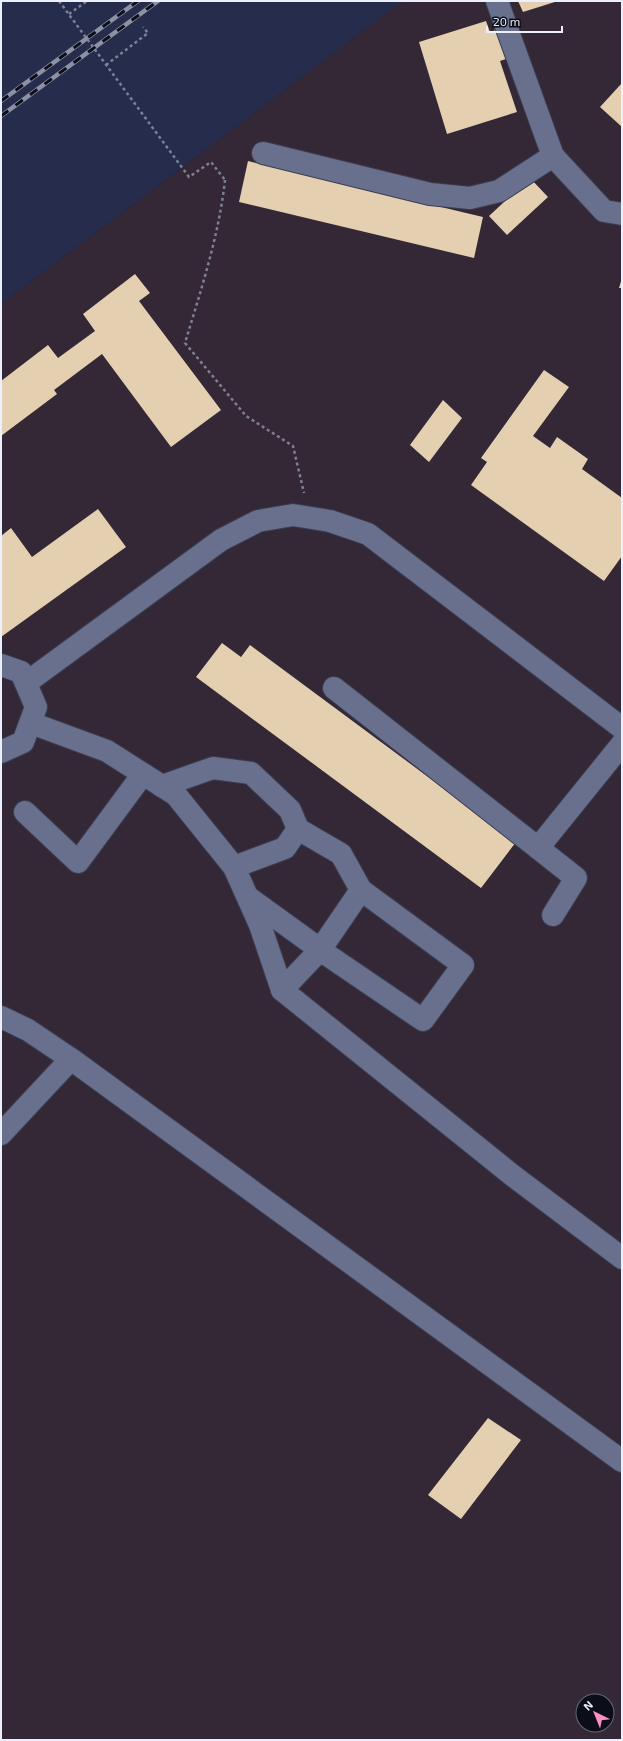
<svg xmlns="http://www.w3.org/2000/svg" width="623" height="1741" viewBox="0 0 623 1741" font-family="'Exo 2',sans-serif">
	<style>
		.built { fill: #262c4b }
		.industrial { fill: #342836; fill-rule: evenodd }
		.building { fill: #e4cfb1 }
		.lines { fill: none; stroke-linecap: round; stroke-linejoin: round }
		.minor-casing { stroke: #3b3e52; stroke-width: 24 }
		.path { stroke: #7c8195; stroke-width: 2.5; stroke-dasharray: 3 3; stroke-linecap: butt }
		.minor { stroke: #69708e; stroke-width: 22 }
		.rail-casing { stroke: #8d91a4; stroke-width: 4.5 }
		.rail { stroke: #0b0e19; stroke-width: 3; stroke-dasharray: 9; stroke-linecap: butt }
		.path-bridge { stroke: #7c8195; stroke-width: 2.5; stroke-dasharray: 3 3; stroke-linecap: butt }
	</style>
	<rect width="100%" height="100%" fill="#1e233c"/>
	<polygon class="built" points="1,1 403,1 1,304"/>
	<path class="industrial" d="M403 1H622V1740H1V304ZM583 1701H607V1725H583Z"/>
	<g class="building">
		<polygon points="518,1 558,1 523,12"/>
		<polygon points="486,21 490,32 496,30 506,59 500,61 517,112 447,134 419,42"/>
		<polygon points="622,83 622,127 600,107"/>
		<polygon points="248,161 483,217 474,258 239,202"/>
		<polygon points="530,178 548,197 507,235 489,216"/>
		<polygon points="135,274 150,293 139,301 221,410 171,447 102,354 54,390 57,394 1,436 1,381 48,345 58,358 95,331 83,314"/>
		<polygon points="622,278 622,288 619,288"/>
		<polygon points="544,370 569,387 533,436 550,448 557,437 588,459 582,469 622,498 622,556 604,581 471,485 487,462 481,458"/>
		<polygon points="443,400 462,418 429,462 410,445"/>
		<polygon points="98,509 126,547 1,637 1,536 11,528 32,557"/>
		<polygon points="222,643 241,657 250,645 516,842 481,888 196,677"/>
		<polygon points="488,1418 521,1440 461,1519 428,1495"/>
	</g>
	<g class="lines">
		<g class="minor-casing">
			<g id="minor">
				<polyline points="497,1 553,156 604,211 622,214"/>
				<polyline points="263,153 430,194 470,198 499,191 553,156"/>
				<polyline points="1,665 21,672 36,707 23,742 1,752"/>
				<polyline points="26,683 221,540 258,521 293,515 330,521 368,534 622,728"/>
				<polyline points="334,688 538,848 622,744"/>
				<polyline points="31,723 107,751 176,795 234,867 260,925 282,990 512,1175 622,1258"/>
				<polyline points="162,786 213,768 251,773 290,810 298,829 285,848 234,867"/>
				<polyline points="25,812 78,862 143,774"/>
				<polyline points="298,829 341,854 361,890"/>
				<polyline points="538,848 576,878 553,915"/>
				<polyline points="249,898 314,945 320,950 423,1020 463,965 361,890 320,950 282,990"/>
				<polyline points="1,1017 28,1030 71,1059 622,1461"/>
				<polyline points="1,1134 71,1059"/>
			</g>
		</g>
		<g class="path">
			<polyline points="69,14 87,1"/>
			<polyline points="106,65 148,33 143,27"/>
			<path d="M225 180C219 235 201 290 185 343L246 416 293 446 304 493"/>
		</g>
		<use href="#minor" class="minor"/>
		<g class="rail-casing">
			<g id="rail">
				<polyline points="1,101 138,1"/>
				<polyline points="1,116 158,1"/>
			</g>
		</g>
		<use href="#rail" class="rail"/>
		<polyline class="path-bridge" points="59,1 189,177 211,162 225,180"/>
	</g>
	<rect width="623" height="1741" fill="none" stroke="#ecf0fe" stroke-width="4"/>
	<g transform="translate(595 1713) rotate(317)"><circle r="19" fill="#0b0e19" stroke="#656875"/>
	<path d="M0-3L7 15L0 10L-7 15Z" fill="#fb8fc4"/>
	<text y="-6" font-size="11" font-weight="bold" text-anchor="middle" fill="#ecf0fe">N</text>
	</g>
	<path d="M487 26v6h75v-6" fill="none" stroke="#ecf0fe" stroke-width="2"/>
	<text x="493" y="26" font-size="12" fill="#ecf0fe" stroke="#0b0e19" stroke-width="3" paint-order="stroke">20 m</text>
</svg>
